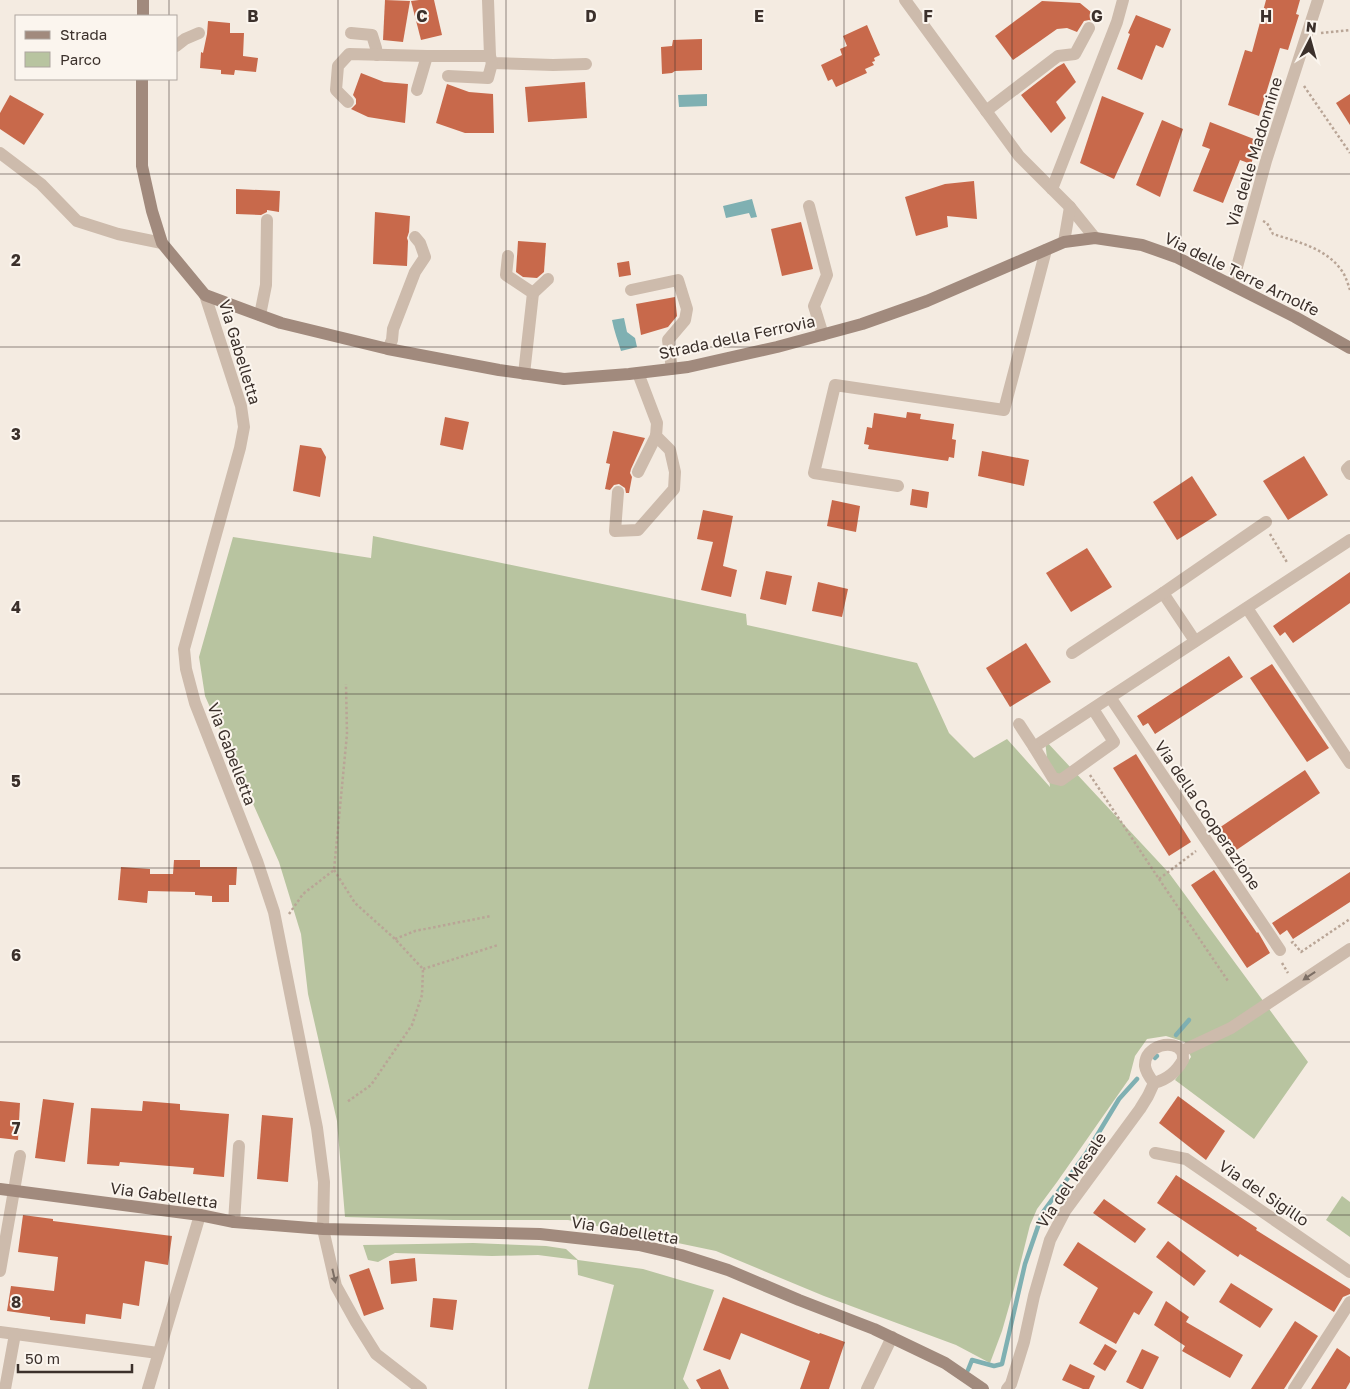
<svg xmlns="http://www.w3.org/2000/svg" width="1350" height="1389" viewBox="0 0 1350 1389" font-family="'Golos Text',sans-serif">
	<style>
		.green { fill: #b8c4a0 }
		.water { fill: #7fb0b2 }
		.lines { fill: none; stroke-linecap: round; stroke-linejoin: round }
		.stream { stroke: #7fb0b2; stroke-width: 4.5 }
		.building { fill: #c8694b }
		.path { stroke: #b9a596; stroke-width: 2.5; stroke-dasharray: 2.5 2.5; stroke-linecap: butt }
		.street { stroke: #cdbbac; stroke-width: 12 }
		.secondary { stroke: #a18a7d; stroke-width: 12 }
		.oneway { fill: #7d6f65 }
		.grid { fill: none; stroke: #3b302b; stroke-width: 1; stroke-opacity: 0.55 }
		.labels { text-anchor: middle; dominant-baseline: central; stroke-width: 4; stroke-linejoin: round; paint-order: stroke }
		.street-label { font-size: 16px; fill: #3b302b; stroke: #fbf5ee }
		.grid-label { font-size: 16px; text-anchor: middle; font-weight: bold; fill: #3b302b; stroke: #fbf5ee; stroke-width: 4; stroke-linejoin: round; paint-order: stroke }
	</style>
	<rect width="100%" height="100%" fill="#f4ebe1"/>
	<g class="green">
		<polygon points="373,536 746,614 747,625 917,663 949,733 974,758 1007,739 1050,787 1045,740 1169,873 1308,1062 1254,1139 1175,1080 1191,1057 1185,1042 1166,1036 1147,1039 1135,1056 1129,1079 1057,1182 1037,1209 1030,1225 1014,1289 1002,1331 990,1363 956,1345 824,1296 716,1251 568,1220 453,1220 345,1217 337,1121 308,994 301,934 279,862 205,696 199,657 233,537 371,558"/>
		<polygon points="1342,1196 1350,1202 1350,1237 1326,1220"/>
		<polygon points="473,1243 546,1246 566,1249 578,1260 643,1269 714,1290 683,1379 689,1389 588,1389 614,1285 578,1275 577,1260 538,1255 492,1256 395,1253 378,1262 368,1260 363,1245"/>
	</g>
	<g class="water">
		<polygon points="707,94 707,106 679,107 678,95"/>
		<polygon points="752,199 757,217 751,218 749,213 726,218 723,206"/>
		<path d="M624 318 627 332 635 338 637 347 621 351C618 341 614 331 612 320Z"/>
	</g>
	<g class="lines">
		<g class="stream">
			<polyline points="1176,1035 1189,1020"/>
			<polyline points="1155,1058 1157,1056"/>
			<polyline points="968,1370 972,1360 994,1366 1002,1364 1025,1264 1043,1212 1087,1152 1119,1099 1137,1079"/>
		</g>
	</g>
	<g class="building">
		<polygon points="385,0 410,1 403,42 383,40"/>
		<polygon points="419,0 434,0 442,35 421,40 411,1"/>
		<polygon points="1266,0 1300,0 1296,14 1299,15 1288,50 1280,48 1259,116 1228,105 1245,50 1252,52"/>
		<polygon points="1042,1 1080,3 1097,17 1093,21 1089,20 1084,21 1077,32 1067,28 1057,29 1013,60 995,36"/>
		<polygon points="1136,15 1171,29 1163,48 1156,45 1142,80 1117,69 1130,34 1128,33"/>
		<polygon points="208,21 230,23 230,33 244,33 243,56 258,58 256,72 235,70 234,75 221,74 221,70 200,68 201,52 203,53 207,34"/>
		<polygon points="867,25 880,55 874,58 875,61 872,62 874,65 865,69 867,73 836,87 832,79 828,81 821,65 842,55 840,49 847,46 843,36"/>
		<polygon points="702,39 702,70 675,71 672,73 662,74 661,47 672,46 673,40"/>
		<polygon points="1064,63 1076,82 1056,102 1066,118 1051,133 1021,95 1057,67"/>
		<polygon points="361,73 384,82 408,84 405,123 368,117 351,109 356,104 356,99 353,95"/>
		<polygon points="585,82 587,118 528,122 525,87"/>
		<polygon points="447,84 469,92 493,94 494,133 465,133 436,123"/>
		<polygon points="1350,94 1350,125 1336,103"/>
		<polygon points="10,95 44,114 24,145 0,129 0,113"/>
		<polygon points="1102,96 1144,113 1114,179 1080,163"/>
		<polygon points="1162,120 1183,129 1160,197 1136,185"/>
		<polygon points="1210,122 1259,141 1251,164 1240,160 1223,203 1193,191 1210,149 1202,146"/>
		<polygon points="974,181 977,219 947,216 948,227 916,236 905,197 945,184"/>
		<polygon points="236,189 280,191 279,212 267,210 267,212 261,215 236,214"/>
		<polygon points="375,212 410,216 409,232 407,238 408,241 407,266 373,264"/>
		<polygon points="801,222 813,269 782,276 771,229"/>
		<polygon points="518,241 546,243 544,272 537,278 523,277 516,272"/>
		<polygon points="629,261 631,275 619,277 617,263"/>
		<polygon points="675,297 677,316 668,327 641,335 636,304"/>
		<polygon points="907,412 921,414 920,419 954,424 952,439 956,440 954,458 949,457 948,461 868,449 869,445 864,444 867,427 872,428 874,413 906,418"/>
		<polygon points="445,417 469,422 463,450 440,445"/>
		<polygon points="613,431 645,438 631,469 630,473 632,477 629,493 626,493 625,488 619,484 614,485 610,490 605,489 610,464 606,463"/>
		<polygon points="300,445 321,448 326,457 320,497 293,491"/>
		<polygon points="982,451 1029,460 1024,486 978,476"/>
		<polygon points="1304,456 1328,495 1288,520 1263,481"/>
		<polygon points="1192,476 1217,515 1177,540 1153,502"/>
		<polygon points="912,489 929,492 927,508 910,505"/>
		<polygon points="832,500 860,506 856,532 827,526"/>
		<polygon points="703,510 733,516 723,566 737,570 731,597 701,590 713,542 697,539"/>
		<polygon points="1087,548 1112,587 1071,612 1046,573"/>
		<polygon points="766,571 792,576 786,605 760,599"/>
		<polygon points="1350,572 1350,603 1293,643 1285,632 1280,636 1273,626"/>
		<polygon points="818,582 848,589 842,617 812,611"/>
		<polygon points="1026,643 1051,682 1010,707 986,668"/>
		<polygon points="1229,656 1243,677 1155,734 1148,723 1143,726 1137,716"/>
		<polygon points="1272,664 1329,748 1307,762 1250,678"/>
		<polygon points="1136,754 1191,842 1169,856 1113,768"/>
		<polygon points="1305,770 1320,793 1235,851 1219,828"/>
		<polygon points="174,860 200,860 200,867 237,867 236,885 229,885 229,902 212,902 212,896 195,895 195,892 148,891 147,903 118,900 121,867 150,869 150,874 173,874"/>
		<polygon points="1214,870 1257,933 1258,932 1270,953 1247,968 1191,885"/>
		<polygon points="1350,872 1350,902 1293,939 1287,930 1280,935 1272,923"/>
		<polygon points="1178,1096 1225,1131 1206,1160 1159,1123"/>
		<polygon points="43,1099 74,1103 65,1162 35,1158"/>
		<polygon points="0,1101 20,1103 18,1140 0,1138"/>
		<polygon points="143,1101 180,1104 180,1110 229,1114 224,1177 193,1174 194,1168 120,1162 119,1166 87,1164 91,1108 142,1111"/>
		<polygon points="262,1115 293,1118 288,1182 257,1179"/>
		<polygon points="1176,1175 1257,1228 1256,1230 1350,1289 1350,1294 1343,1297 1334,1312 1240,1254 1238,1257 1157,1203"/>
		<polygon points="1104,1199 1146,1229 1135,1243 1093,1213"/>
		<polygon points="23,1215 53,1219 53,1221 172,1236 168,1265 145,1261 139,1306 123,1303 121,1319 86,1314 85,1324 50,1320 50,1317 7,1311 11,1286 54,1291 58,1257 18,1252"/>
		<polygon points="1168,1241 1206,1271 1194,1286 1156,1257"/>
		<polygon points="1078,1242 1153,1292 1139,1315 1134,1312 1116,1344 1079,1323 1098,1288 1063,1265"/>
		<polygon points="415,1258 417,1281 391,1284 389,1261"/>
		<polygon points="369,1268 384,1309 364,1316 349,1275"/>
		<polygon points="1231,1283 1273,1309 1260,1328 1219,1302"/>
		<polygon points="723,1297 819,1334 820,1333 845,1342 829,1389 800,1389 810,1361 741,1333 730,1360 703,1350"/>
		<polygon points="433,1298 457,1300 453,1330 430,1327"/>
		<polygon points="1166,1301 1189,1317 1186,1322 1243,1355 1230,1378 1182,1351 1185,1346 1154,1325"/>
		<polygon points="1295,1321 1318,1336 1284,1389 1251,1389"/>
		<polygon points="1105,1344 1117,1351 1105,1371 1093,1364"/>
		<polygon points="1337,1348 1350,1357 1350,1382 1346,1389 1311,1389"/>
		<polygon points="1142,1349 1159,1357 1143,1389 1140,1389 1126,1382"/>
		<polygon points="1070,1364 1095,1376 1089,1389 1083,1389 1062,1380"/>
		<polygon points="720,1369 729,1389 701,1389 696,1380"/>
	</g>
	<g class="lines">
		<g class="path">
			<polyline points="1321,33 1350,30"/>
			<polyline points="1304,86 1350,153"/>
			<path d="M1263 221 1267 223 1273 234C1298 242 1326 248 1342 271 1346 277 1348 284 1350 290"/>
			<polyline points="1270,534 1288,564"/>
			<polyline points="1090,775 1159,879 1196,851"/>
			<polyline points="334,870 355,903 395,939 423,969 422,995 412,1025 371,1085 347,1102"/>
			<polyline points="1159,879 1228,981"/>
			<polyline points="289,914 303,894 334,870 347,734 346,684"/>
			<polyline points="395,939 415,931 491,916"/>
			<polyline points="1291,943 1293,942 1301,952 1350,919"/>
			<polyline points="1282,963 1288,973"/>
			<polyline points="423,969 498,945"/>
		</g>
		<g class="street">
			<polyline points="905,0 1019,156 1070,207 1095,238"/>
			<polyline points="351,33 372,35 376,48 377,55"/>
			<polyline points="176,46 185,39 199,33"/>
			<polyline points="490,56 492,63 553,65 586,64"/>
			<polyline points="448,76 488,78 492,63"/>
			<polyline points="417,90 427,56"/>
			<polyline points="348,102 336,90 338,66 349,54 427,56 490,56 488,0"/>
			<polyline points="986,111 1058,56 1075,54 1089,28"/>
			<polyline points="0,153 41,184 77,221 118,234 162,243"/>
			<polyline points="1052,189 1117,22 1123,0"/>
			<polyline points="809,206 827,275 814,306 823,335"/>
			<polyline points="1064,242 1070,207"/>
			<polyline points="508,256 506,275 533,293 524,374"/>
			<polyline points="1232,285 1266,161 1318,0"/>
			<polyline points="631,290 678,280 687,309 685,320 668,340 672,369"/>
			<polyline points="533,293 548,279"/>
			<polyline points="205,295 241,406 244,427 240,448 184,649 186,669 195,703 257,861 274,912 317,1128 324,1182 323,1229 336,1286 356,1322 376,1354 421,1389"/>
			<polyline points="260,315 266,285 267,220"/>
			<polyline points="388,349 392,340 393,329 415,272 425,257 420,243 415,237"/>
			<polyline points="1350,466 1347,469 1350,474"/>
			<polyline points="638,472 656,436"/>
			<polyline points="898,486 814,473 835,385 1004,410 1046,250"/>
			<polyline points="618,492 615,531 638,530 674,489 675,472 670,450 656,436 657,423 638,373"/>
			<polyline points="1163,593 1195,641"/>
			<polyline points="1247,608 1350,763"/>
			<polyline points="1072,653 1163,593 1266,522"/>
			<polyline points="1110,697 1280,950"/>
			<path d="M1093 709 1114 742 1061 780 1053 778 1034 747C1140 678 1245 609 1350 540"/>
			<polyline points="1019,724 1034,747"/>
			<polyline points="1182,1051 1231,1028 1350,949"/>
			<polyline points="1155,1153 1186,1159 1350,1272"/>
			<polyline points="234,1222 239,1146"/>
			<polyline points="0,1271 20,1156"/>
			<polyline points="0,1332 158,1353"/>
			<polyline points="5,1389 15,1334"/>
			<polyline points="148,1389 200,1215"/>
			<polyline points="867,1389 892,1337"/>
			<path d="M1007 1389 1011 1384 1024 1342 1034 1296 1050 1240 1065 1211 1140 1109 1148 1096 1154 1083C1168 1079 1176 1072 1183 1060 1183 1057 1183 1054 1182 1052 1175 1038 1144 1045 1145 1066 1146 1073 1150 1078 1154 1083"/>
			<polyline points="1294,1389 1350,1302"/>
		</g>
		<g class="secondary">
			<polyline points="143,16 143,0"/>
			<polyline points="142,79 142,166 152,211 162,243 205,295 281,323 388,349 499,370 564,379 629,374 688,367 777,347 862,324 927,301 1064,242 1095,238 1142,245 1176,257 1295,317 1350,348"/>
			<polyline points="0,1189 200,1215 234,1222 323,1229 540,1234 639,1245 681,1255 728,1270 799,1300 874,1329 945,1363 983,1389"/>
		</g>
	</g>
	<defs><path id="oneway-solid" d="M-6-.8H1V-3.2L6.5 0L1 3.2V.8H-6Z" transform="scale(1.25)"/></defs>
	<g class="oneway">
		<use href="#oneway-solid" transform="translate(1309 976) rotate(146)"/>
		<use href="#oneway-solid" transform="translate(334 1276) rotate(77)"/>
	</g>
	<path class="grid" d="M169 0V16M338 0V1389M506 0V1389M675 0V1389M844 0V1389M1012 0V1389M1181 0V1389M169 79V1389M0 174H1350M0 347H1350M0 521H1350M0 694H1350M0 868H1350M0 1042H1350M0 1215H1350"/>
	<g class="labels">
		<g class="street-label">
			<text transform="translate(1254 152) rotate(-73)">Via delle Madonnine</text>
			<text transform="translate(1242 274) rotate(26)">Via delle Terre Arnolfe</text>
			<text transform="translate(737 337) rotate(-12)">Strada della Ferrovia</text>
			<text transform="translate(240 352) rotate(73)">Via Gabelletta</text>
			<text transform="translate(232 754) rotate(69)">Via Gabelletta</text>
			<text transform="translate(1208 815) rotate(56)">Via della Cooperazione</text>
			<text transform="translate(1071 1180) rotate(-56)">Via del Mesale</text>
			<text transform="translate(1264 1193) rotate(34)">Via del Sigillo</text>
			<text transform="translate(164 1195) rotate(8)">Via Gabelletta</text>
			<text transform="translate(625 1230) rotate(9)">Via Gabelletta</text>
		</g>
	</g>
	<g class="grid-label">
		<text x="253" y="22">B</text>
		<text x="422" y="22">C</text>
		<text x="591" y="22">D</text>
		<text x="759" y="22">E</text>
		<text x="928" y="22">F</text>
		<text x="1097" y="22">G</text>
		<text x="1266" y="22">H</text>
		<text x="16" y="266">2</text>
		<text x="16" y="440">3</text>
		<text x="16" y="613">4</text>
		<text x="16" y="787">5</text>
		<text x="16" y="961">6</text>
		<text x="16" y="1134">7</text>
		<text x="16" y="1308">8</text>
	</g>
	<rect x="15" y="15" width="162" height="65" fill="#fbf5ee" stroke="#aea6a0"/>
	<rect x="25" y="31" width="25" height="8" fill="#a18a7d" stroke="#aea6a0"/>
	<text x="60" y="40" font-size="15" fill="#3b302b">Strada</text>
	<rect x="25" y="52" width="25" height="15" fill="#b8c4a0" stroke="#aea6a0"/>
	<text x="60" y="65" font-size="15" fill="#3b302b">Parco</text>
	<g transform="translate(1310 40) rotate(6)" stroke="#fbf5ee" stroke-width="4" paint-order="stroke">
	<path d="M0-4L9 19L0 12L-9 19Z" fill="#3b302b"/>
	<text y="-8" font-size="14" font-weight="bold" text-anchor="middle" fill="#3b302b">N</text>
	</g>
	<path d="M18 1364v8h114v-8" fill="none" stroke="#3b302b" stroke-width="2.5"/>
	<text x="25" y="1364" font-size="15" fill="#3b302b" stroke="#fbf5ee" stroke-width="4" paint-order="stroke">50 m</text>
</svg>
